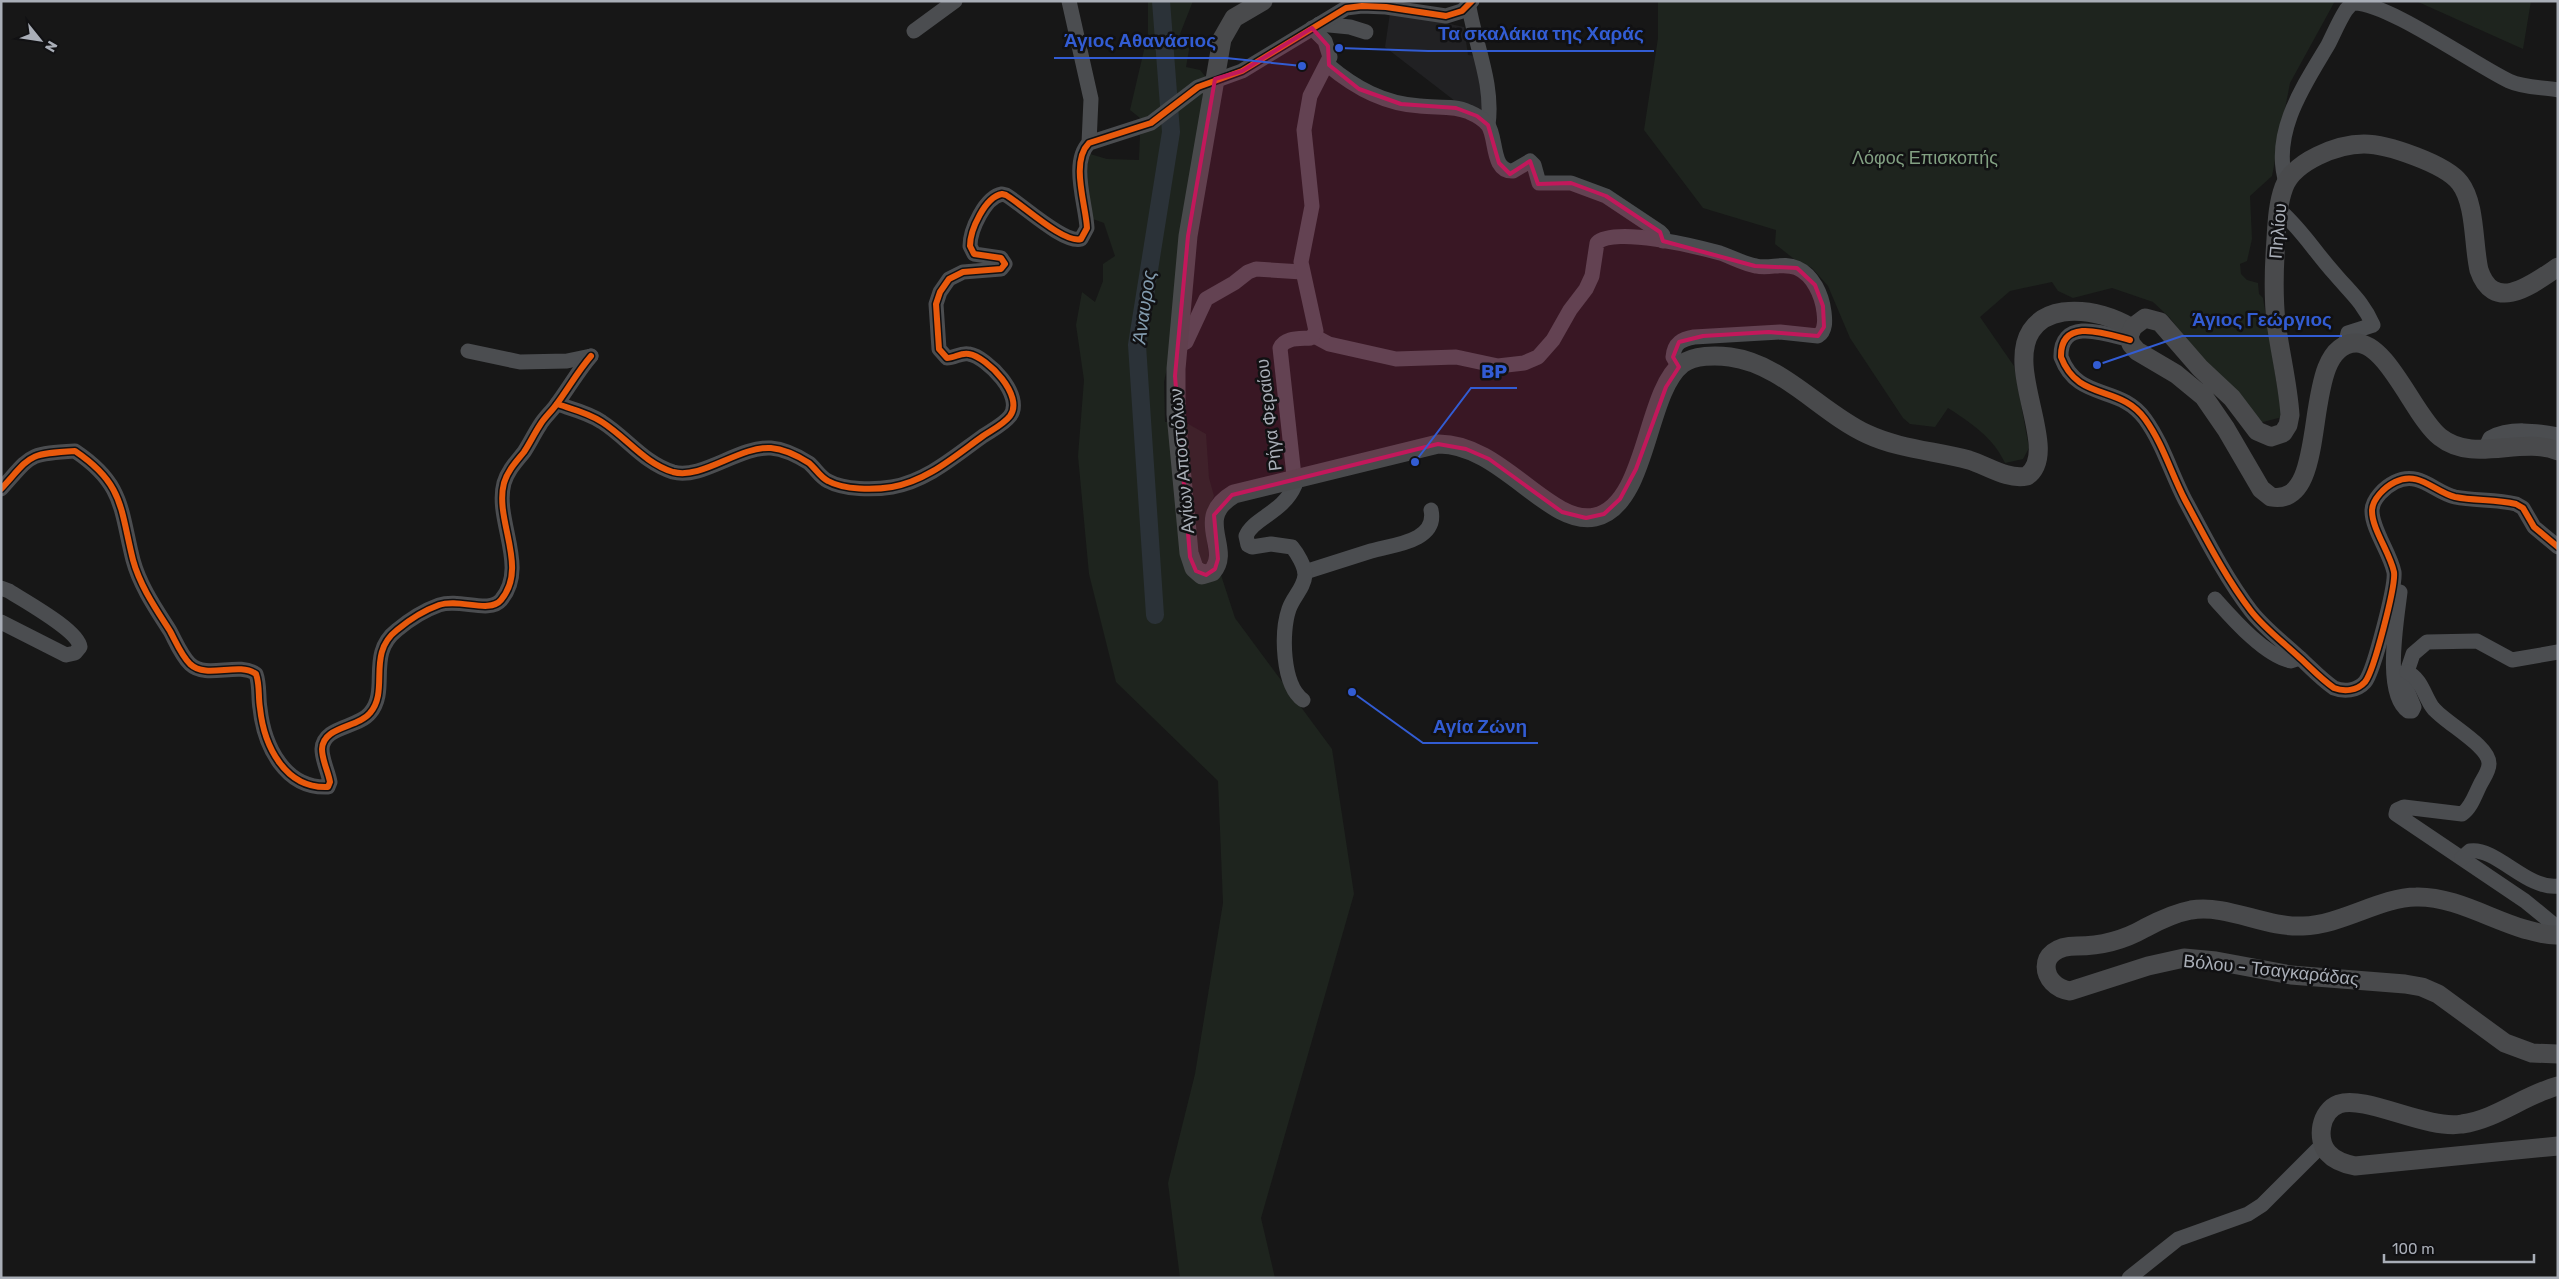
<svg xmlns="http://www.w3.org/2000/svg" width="2559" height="1279" viewBox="0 0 2559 1279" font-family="Rubik,sans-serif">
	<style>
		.built { fill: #212123 }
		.green { fill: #1e241e }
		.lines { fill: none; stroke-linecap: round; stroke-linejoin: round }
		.river { stroke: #2b3238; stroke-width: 18 }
		.minor { stroke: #4b4d50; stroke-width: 15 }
		.major { stroke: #494a4c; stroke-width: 19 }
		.cycleway-casing { stroke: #111113; stroke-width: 9 }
		.cycleway { stroke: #e8590c; stroke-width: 6 }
		.marked { fill: #c2185b; fill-opacity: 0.2; stroke: #c2185b; stroke-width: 4; stroke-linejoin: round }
		.labels { text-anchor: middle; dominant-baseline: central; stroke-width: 5; stroke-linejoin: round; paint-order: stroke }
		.park-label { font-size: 18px; fill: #82a082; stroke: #111113 }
		.street-label { font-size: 18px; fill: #a9aeb7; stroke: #111113 }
		.water-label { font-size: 19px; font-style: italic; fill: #839caf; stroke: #111113 }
		.leader { fill: none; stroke: #325cd3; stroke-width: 2 }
		.callout-dot { fill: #325cd3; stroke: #111113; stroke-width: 2 }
		.callout-label { font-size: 19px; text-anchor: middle; font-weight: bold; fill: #325cd3; stroke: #111113; stroke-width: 5; stroke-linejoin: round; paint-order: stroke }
	</style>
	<rect width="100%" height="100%" fill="#171717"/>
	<polygon class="built" points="1395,12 1464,27 1468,55 1477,56 1483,111 1455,101 1385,47 1390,13"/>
	<g class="green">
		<polygon points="1148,1 1193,1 1180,34 1190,44 1186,67 1200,70 1205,76 1172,345 1164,382 1165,422 1183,421 1206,434 1209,478 1214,496 1208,510 1206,529 1209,561 1221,575 1235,618 1332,749 1354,894 1261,1218 1275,1278 1180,1278 1168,1183 1195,1074 1223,903 1218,781 1116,682 1089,574 1078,456 1084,380 1076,325 1082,292 1095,302 1103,281 1103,264 1115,256 1104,223 1090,218 1084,179 1090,154 1107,159 1139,160 1140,135 1146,130 1145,122 1130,110 1148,33"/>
		<path d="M1658 1H2335L2290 83 2272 176 2250 196 2252 239 2247 261 2240 264 2241 274 2247 280 2258 283 2259 294 2263 298 2282 417 2259 423 2208 367 2170 318 2153 302 2112 288 2073 298 2058 291 2052 282 2010 291 1980 317 2014 366 2029 448 2023 459 2005 463C1993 437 1971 423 1948 408L1935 427 1910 424 1903 418 1850 338 1828 286 1812 268 1794 259 1775 244 1776 230 1703 208 1644 130 1658 38Z"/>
		<polygon points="2416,1 2531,1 2523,49"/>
	</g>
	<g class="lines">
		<polyline class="river" points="1155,615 1137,345 1171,132 1161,1"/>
		<g class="minor">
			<polyline points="1069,1 1091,99 1089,143"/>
			<path d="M1468 1C1474 43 1494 82 1488 125"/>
			<polyline points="1319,24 1350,27 1366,32"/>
			<polyline points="914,31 955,1"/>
			<path d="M1328 65C1355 88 1384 104 1420 106 1436 108 1454 105 1469 112 1476 115 1484 120 1488 125 1497 138 1491 172 1513 171L1530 161 1534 165 1539 183H1571L1606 196 1660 232 1663 235V241"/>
			<path d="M2286 182C2271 133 2304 85 2328 45 2334 33 2339 21 2346 10L2352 3C2384 0 2475 65 2509 81 2524 88 2542 87 2558 90"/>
			<path d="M2278 209C2300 227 2315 252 2334 273 2350 292 2363 302 2373 325L2348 333 2345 346"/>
			<path d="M1314 336 1329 344 1396 359 1456 357 1498 366 1524 363 1538 357 1553 340 1570 310 1586 289 1592 276 1597 243C1614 226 1698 247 1720 253 1732 257 1744 264 1756 266 1770 269 1784 262 1797 268 1813 275 1822 295 1824 312 1825 320 1826 331 1818 336L1780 332 1694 337C1682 339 1674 343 1673 357L1679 367"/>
			<path d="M2130 340C2107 334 2060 316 2061 357 2078 402 2120 384 2145 419 2163 444 2171 473 2185 500 2205 537 2225 577 2251 611 2265 629 2283 642 2300 658 2311 668 2321 679 2334 688 2344 692 2357 691 2365 682 2374 671 2396 585 2394 572 2390 553 2372 529 2372 511 2372 499 2385 487 2395 482 2419 470 2434 492 2455 497 2475 501 2496 499 2516 504L2523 508 2534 527 2558 547"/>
			<polyline points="1178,346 1186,342 1206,299 1234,283 1248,272 1256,269 1302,272"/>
			<polyline points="468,351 520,362 567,361 591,356"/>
			<path d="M557 404C572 409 589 413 602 422 627 438 644 463 673 472 702 480 739 446 771 448 783 449 798 456 809 463 816 469 820 477 828 481 844 490 874 490 892 487 927 481 955 456 983 436 992 430 1004 424 1010 416 1025 396 987 357 969 354 961 352 955 358 947 358L939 349 936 304 940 292 949 279 963 272 1001 269 1005 264 1001 258 974 254 970 246C970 230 985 197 1002 194L1006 195C1023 205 1064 244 1081 239L1087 228C1086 205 1070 162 1089 143L1151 123 1198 87 1242 71 1346 8 1362 6 1386 7 1446 16 1462 11 1472 1"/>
			<path d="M2485 449 2490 438C2510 427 2536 431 2558 435"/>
			<path d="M1 489C32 455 26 454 75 451 124 484 120 508 133 560 140 586 156 609 170 631 176 642 181 655 190 664 207 680 238 661 256 674 260 685 258 697 260 708 264 746 285 789 328 787L330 782C328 771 322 760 322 749 323 726 358 728 370 713 390 690 366 654 397 630 409 620 425 610 439 605 460 598 489 614 501 600 529 567 494 520 504 483 508 470 516 462 524 452 530 443 534 434 540 425 544 418 551 412 556 405 568 389 578 371 591 356"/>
			<path d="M1305 572C1327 565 1349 558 1371 551 1391 545 1438 542 1431 510"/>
			<path d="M1 588 9 591C24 601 78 630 80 647L75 653 66 655 1 622"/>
			<path d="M2396 591 2400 592C2397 619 2383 694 2408 711H2412L2414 707 2407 690V672L2413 654 2427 642 2477 641 2512 660 2558 652"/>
			<path d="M2215 599C2232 618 2265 656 2291 661L2300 658"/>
			<path d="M2407 672C2422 679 2424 696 2433 708 2445 723 2490 746 2489 764 2489 771 2483 779 2480 785 2475 795 2471 808 2462 814L2404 807 2397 810 2396 814 2525 901 2558 928"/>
			<path d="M1303 700C1282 685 1281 632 1289 609 1293 597 1304 588 1305 575 1305 566 1297 553 1292 547L1271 544 1252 547 1248 545 1246 536C1253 518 1283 513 1295 485L1280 348C1285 337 1300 339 1311 338L1316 331 1301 262 1312 206 1304 130 1310 96 1330 57 1325 41 1312 28"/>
			<path d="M2462 858 2470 851C2496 847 2527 890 2558 886"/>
			<polyline points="2129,1278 2178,1239 2248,1214 2262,1205 2323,1144"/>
		</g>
		<g class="major">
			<path d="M1263 1 1234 18 1222 39 1188 236 1176 369V414L1189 553 1194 568 1202 575 1212 572C1233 548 1192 519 1234 494L1438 444C1501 443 1549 527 1595 517 1648 505 1645 393 1682 364 1694 355 1716 355 1730 357 1783 364 1821 413 1867 434 1899 449 1936 451 1969 460 1988 466 2007 480 2027 476 2061 452 2005 371 2031 331 2038 320 2050 314 2063 312 2088 309 2111 316 2132 328"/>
			<path d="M2558 267C2534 283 2494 315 2479 270 2473 244 2476 204 2460 183 2446 164 2387 144 2364 144 2338 144 2294 161 2284 187 2278 203 2277 221 2276 239 2274 266 2273 294 2276 322 2280 353 2288 384 2290 415L2288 425 2283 433 2271 437 2257 431 2232 398 2200 368 2160 322 2145 318 2133 327 2129 336 2131 344 2137 351 2176 374 2204 397 2226 429 2261 489 2271 497C2335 508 2296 344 2356 343 2388 343 2415 418 2440 437 2474 464 2520 436 2558 451"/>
			<path d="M2558 935C2547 936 2535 932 2524 929 2490 919 2453 896 2416 897 2381 897 2341 925 2303 926 2265 928 2228 904 2191 910 2175 913 2160 920 2145 928 2124 940 2101 946 2077 946 2033 946 2041 987 2070 991L2148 966 2184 958 2216 961 2291 975 2405 984 2422 987 2438 994 2505 1043 2532 1053 2558 1054"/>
			<path d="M2558 1086C2524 1095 2497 1119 2462 1124 2426 1130 2366 1095 2339 1104 2320 1111 2316 1139 2328 1153 2335 1161 2345 1164 2355 1166L2558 1146"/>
		</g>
		<g class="cycleway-casing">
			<g id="cycleway">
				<path d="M2130 340C2107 334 2060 316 2061 357 2078 402 2120 384 2145 419 2163 444 2171 473 2185 500 2205 537 2225 577 2251 611 2265 629 2283 642 2300 658 2311 668 2321 679 2334 688 2344 692 2357 691 2365 682 2374 671 2396 585 2394 572 2390 553 2372 529 2372 511 2372 499 2385 487 2395 482 2419 470 2434 492 2455 497 2475 501 2496 499 2516 504L2523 508 2534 527 2558 547"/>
				<path d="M557 404C572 409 589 413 602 422 627 438 644 463 673 472 702 480 739 446 771 448 783 449 798 456 809 463 816 469 820 477 828 481 844 490 874 490 892 487 927 481 955 456 983 436 992 430 1004 424 1010 416 1025 396 987 357 969 354 961 352 955 358 947 358L939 349 936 304 940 292 949 279 963 272 1001 269 1005 264 1001 258 974 254 970 246C970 230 985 197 1002 194L1006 195C1023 205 1064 244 1081 239L1087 228C1086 205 1070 162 1089 143L1151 123 1198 87 1242 71 1346 8 1362 6 1386 7 1446 16 1462 11 1472 1"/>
				<path d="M1 489C32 455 26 454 75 451 124 484 120 508 133 560 140 586 156 609 170 631 176 642 181 655 190 664 207 680 238 661 256 674 260 685 258 697 260 708 264 746 285 789 328 787L330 782C328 771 322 760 322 749 323 726 358 728 370 713 390 690 366 654 397 630 409 620 425 610 439 605 460 598 489 614 501 600 529 567 494 520 504 483 508 470 516 462 524 452 530 443 534 434 540 425 544 418 551 412 556 405 568 389 578 371 591 356"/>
			</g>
		</g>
		<use href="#cycleway" class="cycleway"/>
	</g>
	<path class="marked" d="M1312 28 1328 46 1329 65 1359 89 1401 104 1456 108 1477 116 1488 125 1499 163 1510 174 1530 161 1538 184 1571 183 1606 196 1660 232 1663 241 1755 266 1797 268 1815 285 1823 306 1824 327 1818 336 1769 332 1703 336 1679 342 1673 357 1679 367 1666 387 1636 469 1620 499 1604 514 1586 518 1562 512 1489 459 1466 449 1438 444 1232 495 1214 515 1218 559 1215 569 1206 575 1196 571 1190 557 1175 376 1188 236 1215 79 1242 71Z"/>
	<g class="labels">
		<g class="park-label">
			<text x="1925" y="158">Λόφος Επισκοπής</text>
		</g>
		<g class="street-label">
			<text transform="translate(2278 231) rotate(-85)">Πηλίου</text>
			<text transform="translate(1269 415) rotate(-97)">Ρήγα Φεραίου</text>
			<text transform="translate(1182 461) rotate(-95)">Αγίων Αποστόλων</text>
			<text transform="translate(2271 970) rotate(6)">Βόλου - Τσαγκαράδας</text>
		</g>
		<g class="water-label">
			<text transform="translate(1144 307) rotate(-82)">Άναυρος</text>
		</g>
	</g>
	<path class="leader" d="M1339 48L1428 51H1654M1302 66L1226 58H1054M2097 365L2182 336H2342M1415 462L1471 388H1517M1352 692L1423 743H1538"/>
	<g class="callout-dot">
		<circle cx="1339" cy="48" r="5"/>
		<circle cx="1302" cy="66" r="5"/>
		<circle cx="2097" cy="365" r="5"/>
		<circle cx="1415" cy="462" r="5"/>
		<circle cx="1352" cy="692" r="5"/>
	</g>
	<g class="callout-label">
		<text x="1541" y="40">Τα σκαλάκια της Χαράς</text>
		<text x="1140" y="47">Άγιος Αθανάσιος</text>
		<text x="2262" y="326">Άγιος Γεώργιος</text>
		<text x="1494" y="378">BP</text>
		<text x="1480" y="733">Αγία Ζώνη</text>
	</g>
	<rect width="2559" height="1279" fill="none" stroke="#a9aeb7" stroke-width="5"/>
	<g transform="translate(40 40) rotate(120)" stroke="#111113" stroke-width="4" paint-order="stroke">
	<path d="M0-4L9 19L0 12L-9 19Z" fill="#a9aeb7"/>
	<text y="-8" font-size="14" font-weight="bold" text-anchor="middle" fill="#a9aeb7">N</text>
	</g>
	<path d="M2384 1254v8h150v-8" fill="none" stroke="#a9aeb7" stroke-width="2.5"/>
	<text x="2392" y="1254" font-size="15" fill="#a9aeb7" stroke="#111113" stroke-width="4" paint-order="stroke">100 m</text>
</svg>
